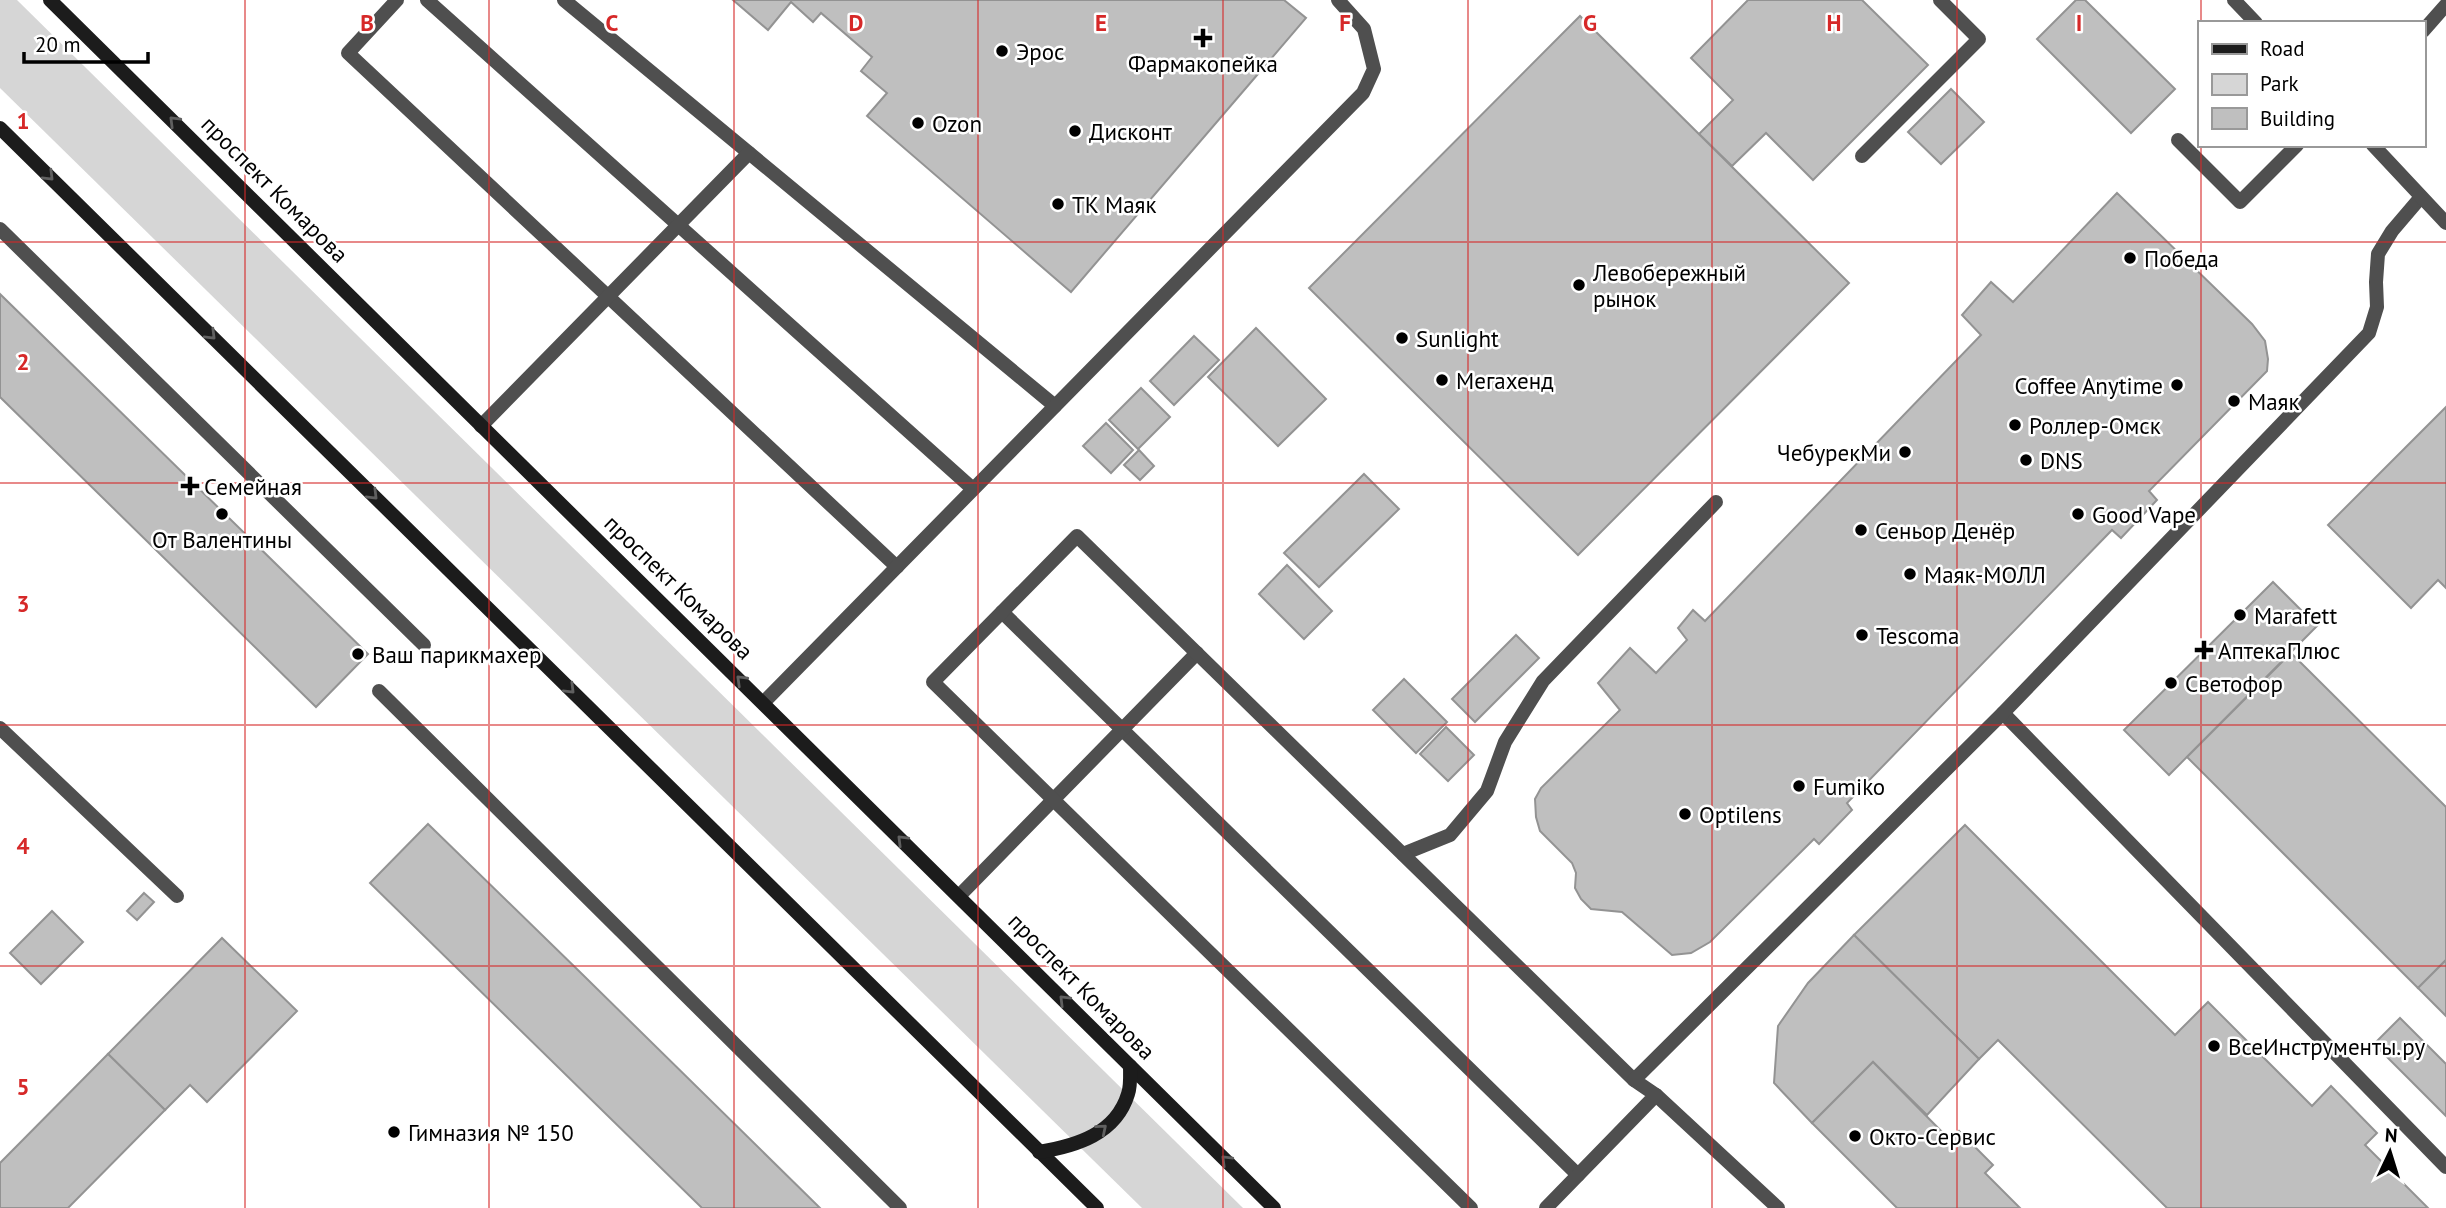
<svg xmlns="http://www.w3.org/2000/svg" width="2446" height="1208" viewBox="0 0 2446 1208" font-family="'PT Sans',sans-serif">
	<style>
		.green { fill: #d6d6d6 }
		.building { fill: #bfbfbf; stroke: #939393; stroke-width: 2 }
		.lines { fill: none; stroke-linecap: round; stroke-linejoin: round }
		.service { stroke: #4f4f4f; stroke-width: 14 }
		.tertiary { stroke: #4f4f4f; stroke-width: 14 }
		.secondary { stroke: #1c1c1c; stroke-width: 14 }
		.oneway { stroke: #606060 }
		.grid { fill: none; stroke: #d62828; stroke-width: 2; stroke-opacity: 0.55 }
		.poi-dot { fill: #000; stroke: #fff; stroke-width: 2.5 }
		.labels { text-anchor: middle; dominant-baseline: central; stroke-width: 5; stroke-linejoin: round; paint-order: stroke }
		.poi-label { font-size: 23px; fill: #000; stroke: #fff; text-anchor: start }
		.street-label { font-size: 23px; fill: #000; stroke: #fff }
		.grid-label { font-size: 23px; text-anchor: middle; font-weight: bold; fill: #d62828; stroke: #fff; stroke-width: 5; stroke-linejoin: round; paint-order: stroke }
	</style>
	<rect width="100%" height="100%" fill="#fff"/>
	<polygon class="green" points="0,0 17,0 1243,1208 1142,1208 0,88"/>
	<g class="building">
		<polygon points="733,0 1284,0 1306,18 1071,292 867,116 887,93 861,71 872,57 821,13 813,22 791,2 768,30"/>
		<polygon points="1748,0 1862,0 1928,65 1813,180 1766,133 1732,166 1699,134 1733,100 1691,58"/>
		<polygon points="2076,0 2085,0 2175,89 2131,133 2037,39"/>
		<polygon points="1580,16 1849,283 1578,555 1309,288"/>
		<polygon points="1951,89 1984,122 1941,164 1908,132"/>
		<polygon points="2117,193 2252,324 2265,341 2268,359 2267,371 2149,491 2157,500 2121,538 2112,530 1847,803 1852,810 1819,844 1814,839 1710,942 1691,953 1672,955 1622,912 1591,909 1581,899 1575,888 1576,873 1572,863 1540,831 1536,817 1535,799 1541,788 1620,710 1598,683 1630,648 1656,673 1687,640 1678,628 1693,610 1705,621 1981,335 1962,315 1991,282 2013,302"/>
		<polygon points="0,294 368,654 316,707 0,397"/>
		<polygon points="1256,328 1326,399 1278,446 1208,377"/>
		<polygon points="1194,336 1219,360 1174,405 1150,381"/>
		<polygon points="1141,388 1170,417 1138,449 1109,420"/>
		<polygon points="2446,407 2446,588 2438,580 2411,608 2328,525"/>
		<polygon points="1106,423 1133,450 1111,473 1083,446"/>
		<polygon points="1139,450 1154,466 1140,480 1124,465"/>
		<polygon points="1364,474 1399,509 1319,587 1284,553"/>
		<polygon points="1287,565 1332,611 1304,639 1259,594"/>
		<polygon points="2273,582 2317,626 2169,775 2124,730"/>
		<polygon points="1516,635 1539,658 1475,722 1452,699"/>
		<polygon points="2291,653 2446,807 2446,960 2418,988 2187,757"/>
		<polygon points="1404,679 1447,722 1416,753 1373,710"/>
		<polygon points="1446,727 1474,755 1448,781 1420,754"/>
		<polygon points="428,824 582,974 820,1208 702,1208 370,883"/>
		<polygon points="1965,825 2175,1035 2208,1002 2312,1106 2331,1086 2377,1133 2365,1145 2428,1208 2167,1208 1998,1040 1979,1059 1854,935"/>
		<polygon points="144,893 154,902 137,920 127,911"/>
		<polygon points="52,911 83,942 41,984 10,953"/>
		<polygon points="1854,935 1979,1059 1927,1115 1873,1062 1812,1123 1774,1083 1778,1026 1808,983"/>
		<polygon points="222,938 297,1011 207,1102 190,1085 165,1110 108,1054"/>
		<polygon points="2446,960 2446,1016 2418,988"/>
		<polygon points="2400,1018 2446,1064 2446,1116 2374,1044"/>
		<polygon points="108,1054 165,1110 68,1208 0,1208 0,1163"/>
		<polygon points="1873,1062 1950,1140 1959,1131 1993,1165 1985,1173 2020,1208 1897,1208 1812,1123"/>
	</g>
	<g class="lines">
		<g class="service">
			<polyline points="397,0 348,53 897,567"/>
			<polyline points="427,0 973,489"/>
			<polyline points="564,0 1055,406"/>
			<polyline points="2423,31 2446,5"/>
			<polyline points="2178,140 2240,202 2297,145"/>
			<polyline points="1862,156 1979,39 1940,0"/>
			<polyline points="0,229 424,645"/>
			<polyline points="481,426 749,153"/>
			<polyline points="1002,612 1578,1175"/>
			<polyline points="379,691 900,1208"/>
			<polyline points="764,702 1363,93 1374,69 1364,29 1338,0"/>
			<polyline points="2003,713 2446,1167"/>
			<polyline points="0,728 177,896"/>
			<polyline points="1403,854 1450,835 1487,791 1505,742 1543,681 1716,502"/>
			<polyline points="959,896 1197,653"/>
			<polyline points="1656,1095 1778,1208"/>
			<polyline points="1471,1208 933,682 1077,536 1634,1080"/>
			<polyline points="1546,1208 1656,1095 1634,1080 2003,713 2369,333 2377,307 2376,282 2378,254 2392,231 2421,197"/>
		</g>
		<g class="tertiary">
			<polyline points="2234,0 2256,23"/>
			<polyline points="2373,145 2446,223"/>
		</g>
		<g class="secondary">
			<polyline points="50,0 1274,1208"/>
			<polyline points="0,128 1097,1208"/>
			<path d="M1039 1152C1076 1146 1116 1134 1128 1094 1131 1086 1130 1075 1130 1066"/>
		</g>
	</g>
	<defs><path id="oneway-chevron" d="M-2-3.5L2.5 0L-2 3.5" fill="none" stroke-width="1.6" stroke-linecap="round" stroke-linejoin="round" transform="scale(1.75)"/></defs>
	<g class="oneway">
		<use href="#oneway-chevron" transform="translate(174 121) rotate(-135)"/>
		<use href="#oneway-chevron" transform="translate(49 176) rotate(45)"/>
		<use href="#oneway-chevron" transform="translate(211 335) rotate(45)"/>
		<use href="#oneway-chevron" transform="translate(373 495) rotate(45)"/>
		<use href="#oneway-chevron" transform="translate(741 680) rotate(-136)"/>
		<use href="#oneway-chevron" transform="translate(570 689) rotate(45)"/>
		<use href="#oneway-chevron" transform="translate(902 840) rotate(-135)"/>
		<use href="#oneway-chevron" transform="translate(1064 1000) rotate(-135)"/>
		<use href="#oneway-chevron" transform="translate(1102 1129) rotate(-40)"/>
		<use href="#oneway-chevron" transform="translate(1226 1160) rotate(-135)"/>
	</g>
	<path class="grid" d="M245 0V1208M489 0V1208M734 0V1208M978 0V1208M1223 0V1208M1468 0V1208M1712 0V1208M1957 0V1208M2201 0V23M2201 145V1208M0 242H2446M0 483H2446M0 725H2446M0 966H2446"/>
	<g class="poi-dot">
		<path d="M1199.5 27.5h7v7h7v7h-7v7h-7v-7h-7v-7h7z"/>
		<circle cx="1002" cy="51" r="7"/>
		<circle cx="918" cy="123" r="7"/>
		<circle cx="1075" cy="131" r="7"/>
		<circle cx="1058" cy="204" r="7"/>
		<circle cx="2130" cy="258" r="7"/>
		<circle cx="1579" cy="285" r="7"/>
		<circle cx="1402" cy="338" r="7"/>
		<circle cx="1442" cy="380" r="7"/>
		<circle cx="2177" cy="385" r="7"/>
		<circle cx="2234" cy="401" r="7"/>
		<circle cx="2015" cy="425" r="7"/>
		<circle cx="1905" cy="452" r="7"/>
		<circle cx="2026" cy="460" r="7"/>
		<path d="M186.5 475.5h7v7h7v7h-7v7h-7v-7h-7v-7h7z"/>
		<circle cx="222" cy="514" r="7"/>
		<circle cx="2078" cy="514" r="7"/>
		<circle cx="1861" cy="530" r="7"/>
		<circle cx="1910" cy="574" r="7"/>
		<circle cx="2240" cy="615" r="7"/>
		<circle cx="1862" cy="635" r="7"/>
		<path d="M2200.5 639.5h7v7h7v7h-7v7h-7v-7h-7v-7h7z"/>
		<circle cx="358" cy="654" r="7"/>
		<circle cx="2171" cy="683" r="7"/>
		<circle cx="1799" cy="786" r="7"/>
		<circle cx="1685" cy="814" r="7"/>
		<circle cx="2214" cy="1046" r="7"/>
		<circle cx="394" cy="1132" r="7"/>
		<circle cx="1855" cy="1136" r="7"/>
	</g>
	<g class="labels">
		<g class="poi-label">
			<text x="1016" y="51">Эрос</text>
			<text x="1203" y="63" text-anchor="middle">Фармакопейка</text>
			<text x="932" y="123">Ozon</text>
			<text x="1089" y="131">Дисконт</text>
			<text x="1072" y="204">ТК Маяк</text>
			<text x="2144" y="258">Победа</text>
			<text x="1593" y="272">Левобережный<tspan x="1593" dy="26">рынок</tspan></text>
			<text x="1416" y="338">Sunlight</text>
			<text x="1456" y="380">Мегахенд</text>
			<text x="2163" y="385" text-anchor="end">Coffee Anytime</text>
			<text x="2248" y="401">Маяк</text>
			<text x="2029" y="425">Роллер-Омск</text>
			<text x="1891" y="452" text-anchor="end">ЧебурекМи</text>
			<text x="2040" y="460">DNS</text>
			<text x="204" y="486">Семейная</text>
			<text x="2092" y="514">Good Vape</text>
			<text x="1875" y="530">Сеньор Денёр</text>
			<text x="222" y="539" text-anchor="middle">От Валентины</text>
			<text x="1924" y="574">Маяк-МОЛЛ</text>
			<text x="2254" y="615">Marafett</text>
			<text x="1876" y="635">Tescoma</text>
			<text x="2218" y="650">АптекаПлюс</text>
			<text x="372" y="654">Ваш парикмахер</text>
			<text x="2185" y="683">Светофор</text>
			<text x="1813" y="786">Fumiko</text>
			<text x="1699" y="814">Optilens</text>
			<text x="2228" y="1046">ВсеИнструменты.ру</text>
			<text x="408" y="1132">Гимназия № 150</text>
			<text x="1869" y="1136">Окто-Сервис</text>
		</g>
		<g class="street-label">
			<text transform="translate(275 189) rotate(45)">проспект Комарова</text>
			<text transform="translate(679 587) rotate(44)">проспект Комарова</text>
			<text transform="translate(1082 986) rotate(45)">проспект Комарова</text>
		</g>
	</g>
	<g class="grid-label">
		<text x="367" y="31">B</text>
		<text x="612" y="31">C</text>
		<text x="856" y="31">D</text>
		<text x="1101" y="31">E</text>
		<text x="1345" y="31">F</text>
		<text x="1590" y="31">G</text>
		<text x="1834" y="31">H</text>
		<text x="2079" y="31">I</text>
		<text x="23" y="129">1</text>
		<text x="23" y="370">2</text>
		<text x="23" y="612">3</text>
		<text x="23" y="854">4</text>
		<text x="23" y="1095">5</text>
	</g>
	<rect x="2198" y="21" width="228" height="126" fill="#ffffff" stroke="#999999" stroke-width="2"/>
	<rect x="2212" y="44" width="35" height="10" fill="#1c1c1c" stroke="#999999" stroke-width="2"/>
	<text x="2260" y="56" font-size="21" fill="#000000">Road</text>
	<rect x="2212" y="74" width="35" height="21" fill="#d6d6d6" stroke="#999999" stroke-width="2"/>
	<text x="2260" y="91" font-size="21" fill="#000000">Park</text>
	<rect x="2212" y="108" width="35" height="21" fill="#bfbfbf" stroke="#999999" stroke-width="2"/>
	<text x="2260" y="126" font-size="21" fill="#000000">Building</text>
	<g transform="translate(2390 1152) rotate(4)" stroke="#ffffff" stroke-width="5" paint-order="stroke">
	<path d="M0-5L12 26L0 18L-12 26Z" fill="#000000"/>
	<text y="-10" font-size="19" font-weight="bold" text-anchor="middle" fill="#000000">N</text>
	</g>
	<path d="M24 52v10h124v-10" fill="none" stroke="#000000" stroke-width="3.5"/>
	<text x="35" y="52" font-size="21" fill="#000000" stroke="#ffffff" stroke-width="5" paint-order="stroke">20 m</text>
</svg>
